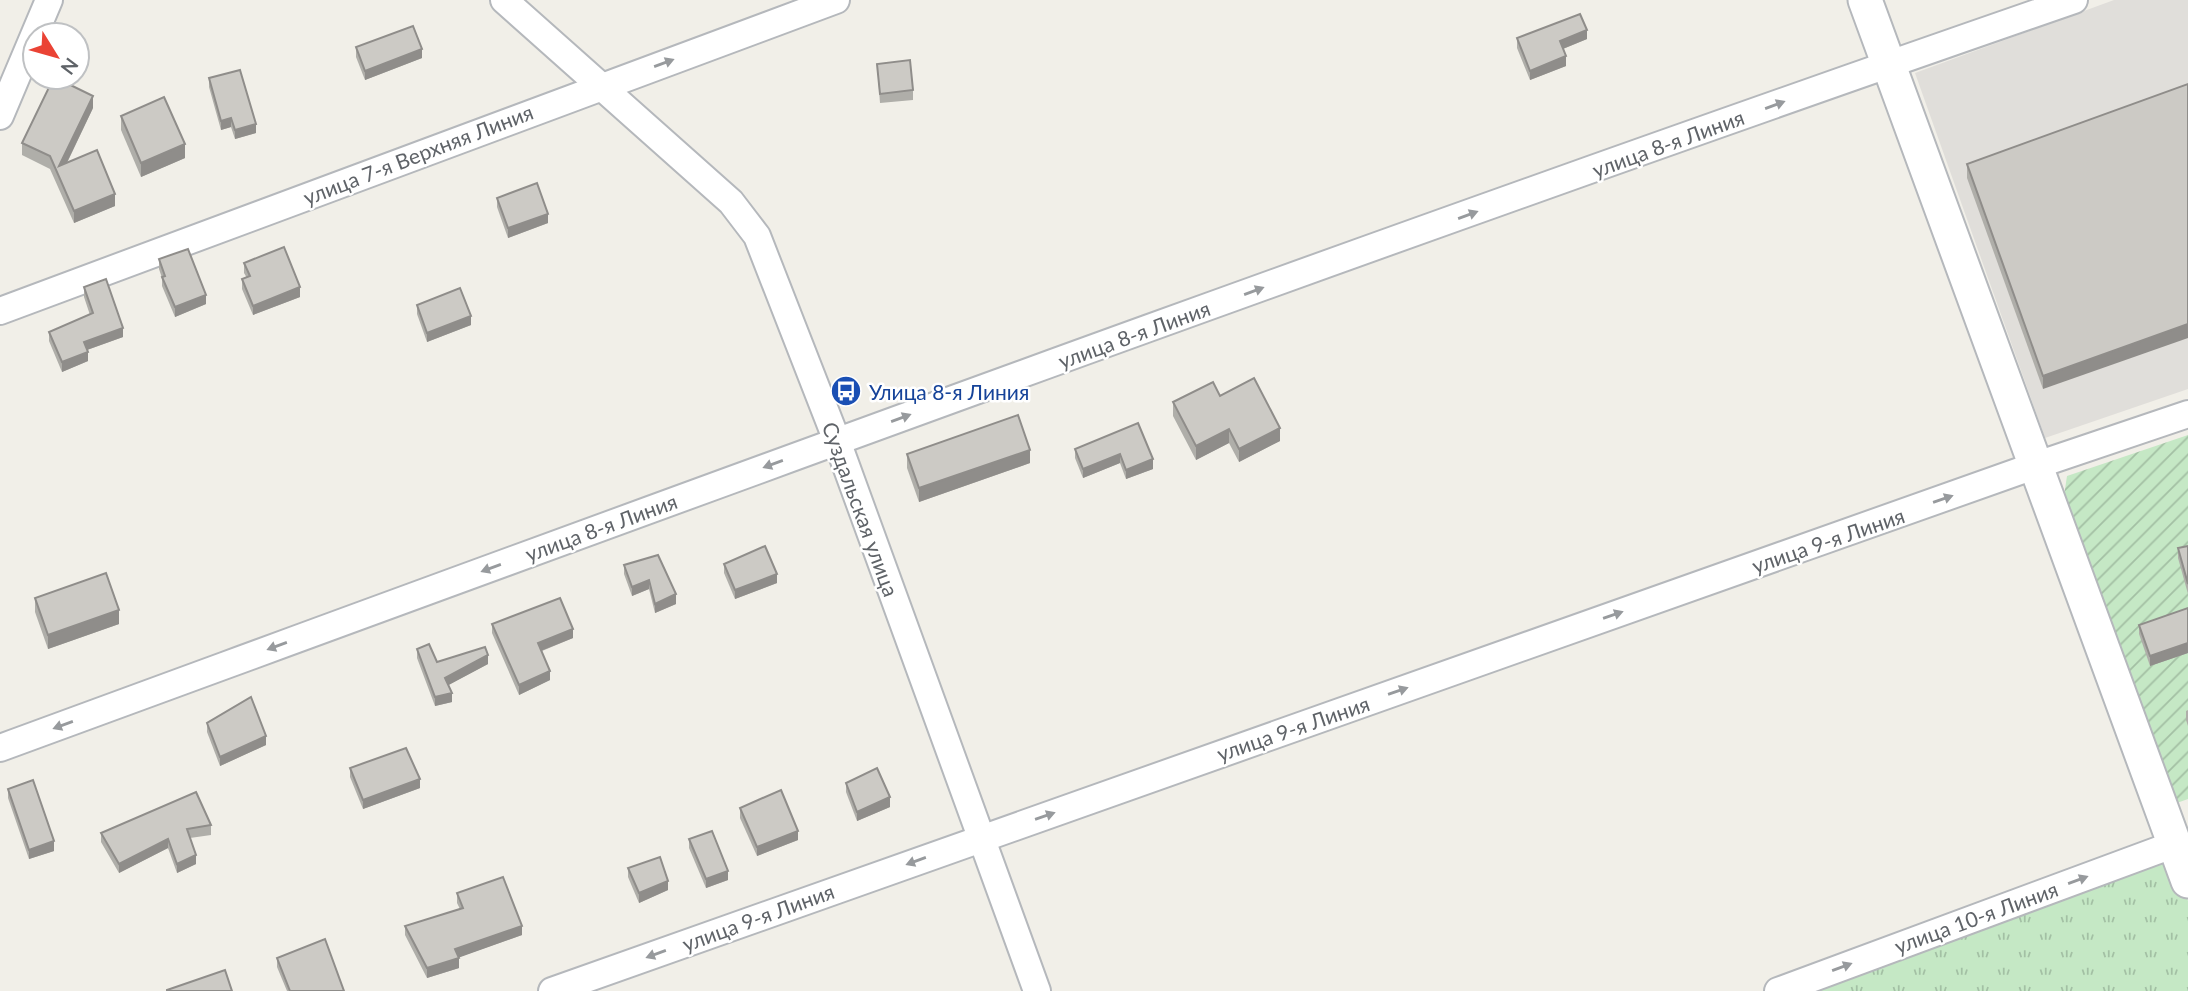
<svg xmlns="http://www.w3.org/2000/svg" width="2188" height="991" viewBox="0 0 2188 991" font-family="Lato,sans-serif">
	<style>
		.industrial { fill: #e0deda }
		.park { fill: url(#park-tufts) }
		.garden { fill: url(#garden-furrows) }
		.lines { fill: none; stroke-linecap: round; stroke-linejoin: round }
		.minor-casing { stroke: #b5b8bc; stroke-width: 30 }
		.tertiary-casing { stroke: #b5b8bc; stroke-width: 37 }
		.minor { stroke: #fff; stroke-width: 26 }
		.tertiary { stroke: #fff; stroke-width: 33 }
		.wall { fill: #afaea9 }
		.shaded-wall { fill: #8f8d8a }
		.building { fill: #cccac5; stroke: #8f8d8a; stroke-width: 2 }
		.oneway { fill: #979a9d }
		.labels { text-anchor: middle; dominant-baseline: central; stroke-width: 5; stroke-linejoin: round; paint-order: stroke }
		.street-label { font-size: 21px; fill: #5f6368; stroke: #fff }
		.transit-label { font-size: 21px; fill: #164399; stroke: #fff; text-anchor: start }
	</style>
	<defs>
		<pattern id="park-tufts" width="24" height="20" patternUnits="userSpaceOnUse" patternTransform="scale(1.75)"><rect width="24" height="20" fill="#c5e8c5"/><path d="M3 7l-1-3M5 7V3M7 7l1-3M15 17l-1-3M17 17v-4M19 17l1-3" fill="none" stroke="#a3c0a4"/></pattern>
		<pattern id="garden-furrows" width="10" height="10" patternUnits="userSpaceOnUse" patternTransform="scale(1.75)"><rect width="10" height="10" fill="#c5e8c5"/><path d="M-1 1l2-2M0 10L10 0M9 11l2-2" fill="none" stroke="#a3c0a4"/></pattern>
	</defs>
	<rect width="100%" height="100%" fill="#f1efe8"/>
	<polygon class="industrial" points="2114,0 2188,0 2188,389 2045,438 1915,73"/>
	<polygon class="park" points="2170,850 2188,901 2188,991 1792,991"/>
	<polygon class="garden" points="2188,435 2188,799 2174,804 2064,496 2067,476"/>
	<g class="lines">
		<g class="minor-casing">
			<g id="minor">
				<polyline points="504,0 731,202 757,236 837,441 1037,991"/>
				<polyline points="0,116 49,0"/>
				<polyline points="0,311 836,0"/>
				<path d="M0 748C690 495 1380 240 2074 0"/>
				<polyline points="552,991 2034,466 2188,414"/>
				<polyline points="1778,991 2175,844"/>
			</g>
		</g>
		<g class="tertiary-casing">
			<polyline id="tertiary" points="1865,0 2188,881"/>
		</g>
		<use href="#minor" class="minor"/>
		<use href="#tertiary" class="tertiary"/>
	</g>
	<g class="wall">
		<polygon points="1517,38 1587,39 1563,49 1566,66 1530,80 1517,48"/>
		<polygon points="356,47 422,58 365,80 356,57"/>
		<polygon points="877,64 913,90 913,100 880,103"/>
		<polygon points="209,78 256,133 235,139 231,127 221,130 209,87"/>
		<polygon points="2188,84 2043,389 1967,178 1967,164"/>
		<polygon points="93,108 67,163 115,206 74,223 50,169 22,155 22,143"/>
		<polygon points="121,116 185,158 141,177 121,130"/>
		<polygon points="497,198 548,223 508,238 497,207"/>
		<polygon points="159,259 206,304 175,317 162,286 162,278 159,269"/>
		<polygon points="244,263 300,297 253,315 242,289 242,279 247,278 244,273"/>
		<polygon points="84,287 123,337 87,350 88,361 62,372 49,341 49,332 90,315 84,297"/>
		<polygon points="417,305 471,325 427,342 417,314"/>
		<polygon points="1220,396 1280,441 1239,462 1229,443 1196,460 1173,416 1173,402"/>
		<polygon points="1138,423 1153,469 1126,479 1120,463 1083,478 1075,458 1075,449"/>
		<polygon points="907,454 1030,463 919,502 907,468"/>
		<polygon points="2188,546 2188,594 2178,558 2178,548"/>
		<polygon points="658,555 676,604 655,613 649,589 632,596 624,574 624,565"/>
		<polygon points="724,564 777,583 735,599 724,573"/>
		<polygon points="35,598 119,624 48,649 35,612"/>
		<polygon points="2188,608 2188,653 2150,666 2139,634 2139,625"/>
		<polygon points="492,624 573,638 542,651 550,680 519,695 492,633"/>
		<polygon points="417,649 437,662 488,664 448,685 452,702 435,706 417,658"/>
		<polygon points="2188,710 2188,726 2186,720 2186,711"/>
		<polygon points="207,723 266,745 220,766 207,732"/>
		<polygon points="350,768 420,788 363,809 350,777"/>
		<polygon points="846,783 890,807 857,821 846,792"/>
		<polygon points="8,789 54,851 29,859 8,798"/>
		<polygon points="740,808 798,840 757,856 740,818"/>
		<polygon points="211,825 211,835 190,838 196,864 177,873 168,848 119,873 101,842 101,833"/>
		<polygon points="689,839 728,880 706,888 689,848"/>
		<polygon points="628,868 668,890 639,903 628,877"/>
		<polygon points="457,893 522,935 459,957 459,968 427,978 405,935 405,926 460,909 457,903"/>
		<polygon points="277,958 344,991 287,991 277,967"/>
	</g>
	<g class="shaded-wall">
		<polygon points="1587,30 1587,39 1560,50 1560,41"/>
		<polygon points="422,49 422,58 365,80 365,71"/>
		<polygon points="1566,56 1566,66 1530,80 1530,71"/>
		<polygon points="93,96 93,108 59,179 59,166"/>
		<polygon points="231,118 231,127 221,130 221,121"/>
		<polygon points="256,124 256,133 235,139 235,130"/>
		<polygon points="185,144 185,158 141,177 141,163"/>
		<polygon points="115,194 115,206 74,223 74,211"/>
		<polygon points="548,214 548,223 508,238 508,228"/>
		<polygon points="300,287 300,297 253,315 253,306"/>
		<polygon points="206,295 206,304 175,317 175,307"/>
		<polygon points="471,316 471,325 427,342 427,333"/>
		<polygon points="2188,324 2188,338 2043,389 2043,376"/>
		<polygon points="123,328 123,337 84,351 84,342"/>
		<polygon points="88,352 88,361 62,372 62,362"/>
		<polygon points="1280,428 1280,441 1239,462 1239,449"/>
		<polygon points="1229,429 1229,443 1196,460 1196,446"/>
		<polygon points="1030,450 1030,463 919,502 919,488"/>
		<polygon points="1120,454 1120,463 1083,478 1083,469"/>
		<polygon points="1153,459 1153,469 1126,479 1126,470"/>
		<polygon points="777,574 777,583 735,599 735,590"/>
		<polygon points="649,580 649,589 632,596 632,587"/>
		<polygon points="676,594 676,604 655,613 655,604"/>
		<polygon points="119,610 119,624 48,649 48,635"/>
		<polygon points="573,629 573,638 538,652 538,643"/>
		<polygon points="2188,643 2188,653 2150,666 2150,656"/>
		<polygon points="488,655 488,664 445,687 445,678"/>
		<polygon points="550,671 550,680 519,695 519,685"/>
		<polygon points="452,693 452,702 435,706 435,697"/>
		<polygon points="266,736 266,745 220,766 220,757"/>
		<polygon points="420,779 420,788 363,809 363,800"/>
		<polygon points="890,797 890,807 857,821 857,812"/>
		<polygon points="798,831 798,840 757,856 757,847"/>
		<polygon points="168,839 168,848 119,873 119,864"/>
		<polygon points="54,841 54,851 29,859 29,850"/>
		<polygon points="196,855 196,864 177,873 177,864"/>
		<polygon points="728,871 728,880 706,888 706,879"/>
		<polygon points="668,881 668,890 639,903 639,893"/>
		<polygon points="522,926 522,935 455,959 455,949"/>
		<polygon points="459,958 459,968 427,978 427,968"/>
	</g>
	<g class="building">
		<polygon points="1580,14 1587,30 1560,41 1566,56 1530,71 1517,38"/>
		<polygon points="413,26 422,49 365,71 356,47"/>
		<polygon points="910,60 913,90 880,94 877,64"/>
		<polygon points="240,70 256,124 235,130 231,118 221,121 209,78"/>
		<polygon points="54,77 93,96 59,166 97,150 115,194 74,211 50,156 22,143"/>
		<polygon points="2188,84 2188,324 2043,376 1967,164"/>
		<polygon points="164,97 185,144 141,163 121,116"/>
		<polygon points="537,183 548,214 508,228 497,198"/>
		<polygon points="284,247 300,287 253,306 242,279 250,276 244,263"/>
		<polygon points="188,249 206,295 175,307 162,277 165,276 159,259"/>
		<polygon points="106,279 123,328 84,342 88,352 62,362 49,332 93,313 84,287"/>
		<polygon points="460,288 471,316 427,333 417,305"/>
		<polygon points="1254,378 1280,428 1239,449 1229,429 1196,446 1173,402 1213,382 1220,396"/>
		<polygon points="1018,415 1030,450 919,488 907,454"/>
		<polygon points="1138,423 1153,459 1126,470 1120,454 1083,469 1075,449"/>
		<polygon points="765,546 777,574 735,590 724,564"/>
		<polygon points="2188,546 2188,584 2178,548"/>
		<polygon points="658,555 676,594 655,604 649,580 632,587 624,565"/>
		<polygon points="106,573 119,610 48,635 35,598"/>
		<polygon points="560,598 573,629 538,643 550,671 519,685 492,624"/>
		<polygon points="2188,608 2188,643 2150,656 2139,625"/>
		<polygon points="429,644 437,662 485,647 488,655 445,678 452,693 435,697 417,649"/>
		<polygon points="251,697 266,736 220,757 207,723"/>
		<polygon points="406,748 420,779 363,800 350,768"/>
		<polygon points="877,768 890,797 857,812 846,783"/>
		<polygon points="33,780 54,841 29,850 8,789"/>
		<polygon points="781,790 798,831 757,847 740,808"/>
		<polygon points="196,792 211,825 187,829 196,855 177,864 168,839 119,864 101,833"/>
		<polygon points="712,831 728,871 706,879 689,839"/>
		<polygon points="660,857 668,881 639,893 628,868"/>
		<polygon points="503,877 522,926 455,949 459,958 427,968 405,926 463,908 457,893"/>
		<polygon points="325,939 344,991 290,991 277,958"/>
		<polygon points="225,970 232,991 167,991 167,990"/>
	</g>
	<defs><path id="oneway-solid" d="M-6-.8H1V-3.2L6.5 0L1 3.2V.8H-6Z" transform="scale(1.75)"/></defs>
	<g class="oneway">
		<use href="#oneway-solid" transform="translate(664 63) rotate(-20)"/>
		<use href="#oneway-solid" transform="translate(1775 105) rotate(-20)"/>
		<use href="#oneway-solid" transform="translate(1468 215) rotate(-20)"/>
		<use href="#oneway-solid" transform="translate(1254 291) rotate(-20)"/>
		<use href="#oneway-solid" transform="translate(901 418) rotate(-20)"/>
		<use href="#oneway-solid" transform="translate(773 464) rotate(160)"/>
		<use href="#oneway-solid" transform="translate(1943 499) rotate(-19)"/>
		<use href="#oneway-solid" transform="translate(491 568) rotate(160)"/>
		<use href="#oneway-solid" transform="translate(1613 615) rotate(-19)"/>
		<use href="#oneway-solid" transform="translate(277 646) rotate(160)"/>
		<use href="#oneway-solid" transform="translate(1398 691) rotate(-19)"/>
		<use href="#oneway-solid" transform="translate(63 725) rotate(160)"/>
		<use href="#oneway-solid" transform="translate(1045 816) rotate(-19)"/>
		<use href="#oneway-solid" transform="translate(916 861) rotate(160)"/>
		<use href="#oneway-solid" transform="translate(2078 880) rotate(-20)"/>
		<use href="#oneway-solid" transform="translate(656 954) rotate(160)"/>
		<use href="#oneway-solid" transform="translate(1842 967) rotate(-20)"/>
	</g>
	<defs>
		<g id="bus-disc" transform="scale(1.575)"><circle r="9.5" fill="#1a4fb4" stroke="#fff"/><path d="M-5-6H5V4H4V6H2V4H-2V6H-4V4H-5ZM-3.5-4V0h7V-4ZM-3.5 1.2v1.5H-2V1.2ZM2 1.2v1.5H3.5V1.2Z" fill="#fff"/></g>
	</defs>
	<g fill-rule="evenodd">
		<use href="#bus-disc" x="846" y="391"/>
	</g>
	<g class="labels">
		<g class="street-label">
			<text transform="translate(1668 143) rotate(-20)">улица 8-я Линия</text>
			<text transform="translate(418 154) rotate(-21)">улица 7-я Верхняя Линия</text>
			<text transform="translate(1134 334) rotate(-20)">улица 8-я Линия</text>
			<text transform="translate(861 509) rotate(70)">Суздальская улица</text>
			<text transform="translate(601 527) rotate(-20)">улица 8-я Линия</text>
			<text transform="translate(1828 540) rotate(-19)">улица 9-я Линия</text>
			<text transform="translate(1293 728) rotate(-19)">улица 9-я Линия</text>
			<text transform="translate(758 917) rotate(-20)">улица 9-я Линия</text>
			<text transform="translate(1976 917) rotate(-20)">улица 10-я Линия</text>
		</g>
		<g class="transit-label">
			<text x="869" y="391">Улица 8-я Линия</text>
		</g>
	</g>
	<g transform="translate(56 56) rotate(127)"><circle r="33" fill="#ffffff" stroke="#bfc1c3" stroke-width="2"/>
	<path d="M0-5L12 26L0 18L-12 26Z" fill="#ea4335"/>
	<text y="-10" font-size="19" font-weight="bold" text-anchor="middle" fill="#5f6368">N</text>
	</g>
</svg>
